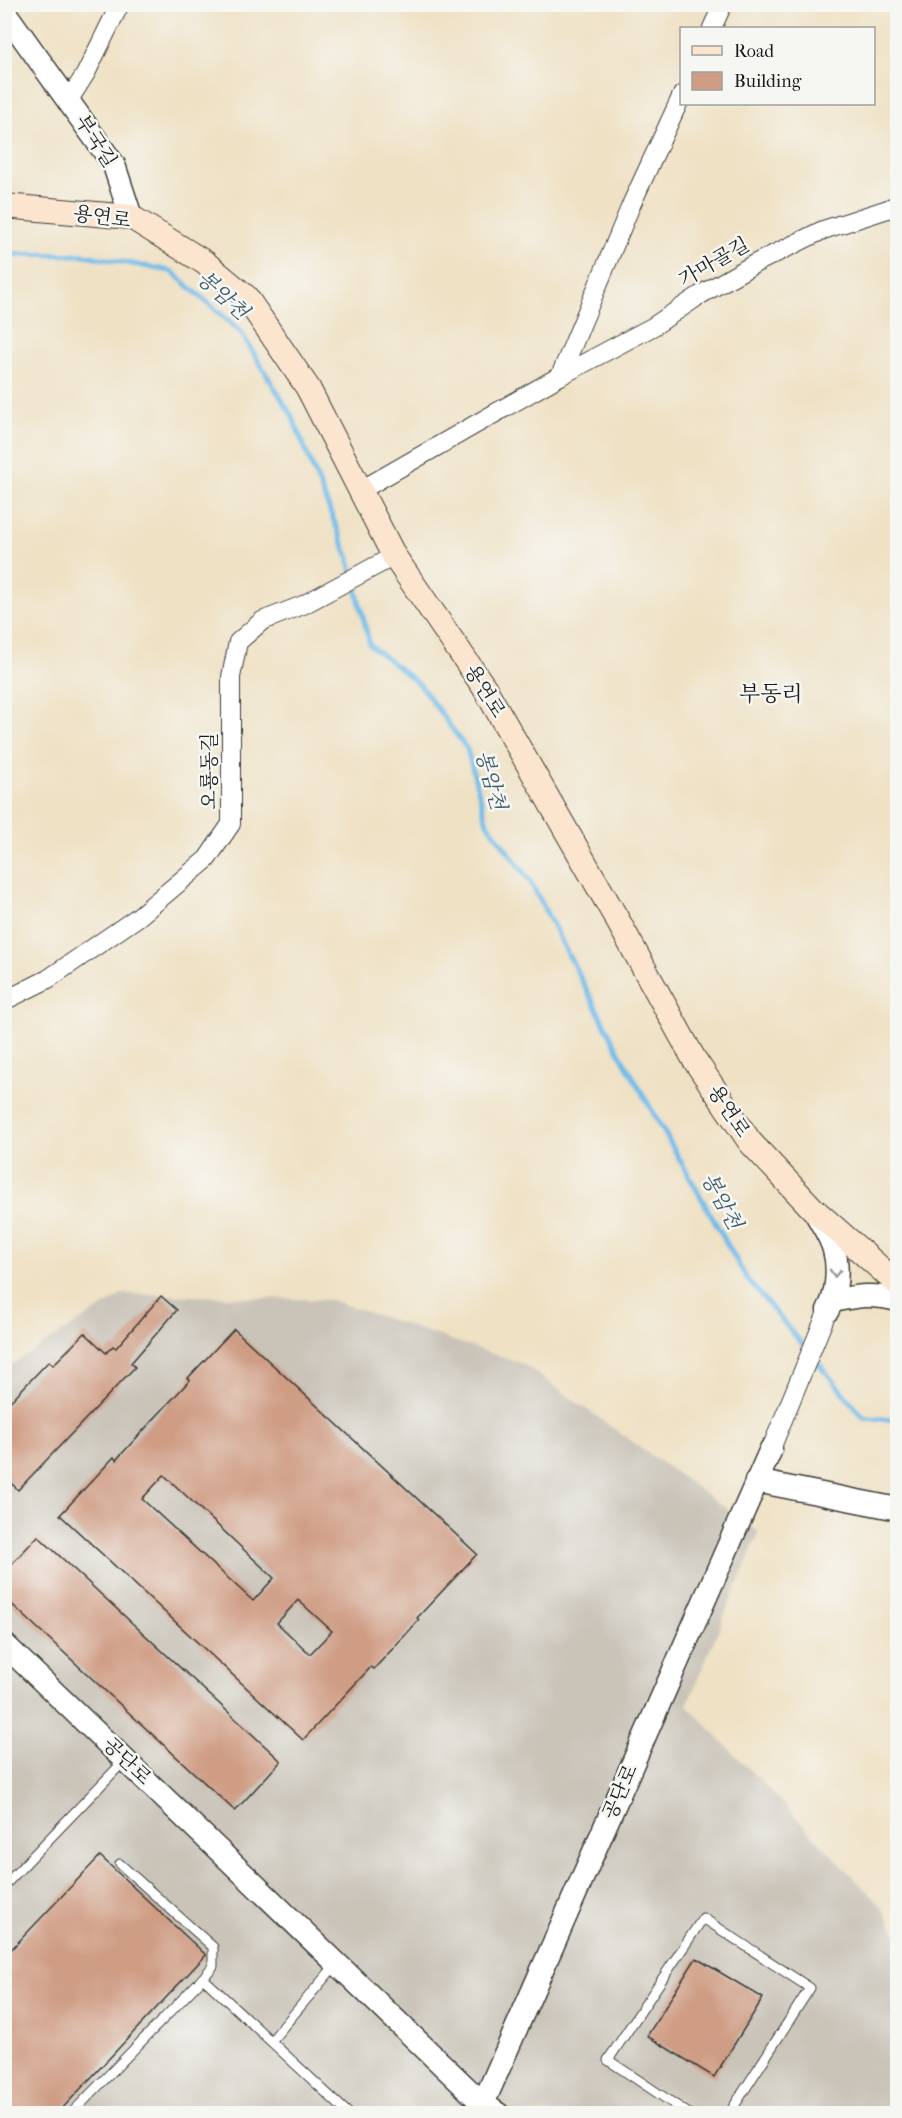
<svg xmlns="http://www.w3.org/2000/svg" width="902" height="2118" viewBox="0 0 902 2118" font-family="'IM FELL French Canon','Noto Serif KR',serif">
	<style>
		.industrial { fill: #c9c3b8 }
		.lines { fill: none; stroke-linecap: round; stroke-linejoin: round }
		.stream { stroke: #70bbe9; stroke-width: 5 }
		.building { fill: #cf9c84; fill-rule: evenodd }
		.service-casing { stroke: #3c3a35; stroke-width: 11 }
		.minor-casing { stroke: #3c3a35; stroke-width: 20 }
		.tertiary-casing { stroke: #3c3a35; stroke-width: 25 }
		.secondary-casing { stroke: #3c3a35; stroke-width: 26 }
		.service { stroke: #fff; stroke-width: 9 }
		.minor { stroke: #fff; stroke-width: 18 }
		.tertiary { stroke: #fff; stroke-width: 22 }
		.secondary { stroke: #fbe5cf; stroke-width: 24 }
		.oneway { stroke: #999 }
		.labels { text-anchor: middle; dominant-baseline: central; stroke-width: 5; stroke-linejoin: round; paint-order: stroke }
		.street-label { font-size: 20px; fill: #1c1c1c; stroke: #f6f6f2 }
		.water-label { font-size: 21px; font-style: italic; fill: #3e5c6e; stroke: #f6f6f2 }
		.quarter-label { font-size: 22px; fill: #1c1c1c; stroke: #f6f6f2 }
	</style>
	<rect width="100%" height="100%" fill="#f6f6f2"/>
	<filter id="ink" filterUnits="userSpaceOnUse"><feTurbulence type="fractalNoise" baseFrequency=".0167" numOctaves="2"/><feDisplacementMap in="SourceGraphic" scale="12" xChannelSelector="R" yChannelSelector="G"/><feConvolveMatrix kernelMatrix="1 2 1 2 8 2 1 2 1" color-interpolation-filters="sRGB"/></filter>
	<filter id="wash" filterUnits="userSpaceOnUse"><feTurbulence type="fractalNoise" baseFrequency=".008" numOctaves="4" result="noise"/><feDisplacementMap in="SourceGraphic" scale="24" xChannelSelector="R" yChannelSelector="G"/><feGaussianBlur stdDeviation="1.35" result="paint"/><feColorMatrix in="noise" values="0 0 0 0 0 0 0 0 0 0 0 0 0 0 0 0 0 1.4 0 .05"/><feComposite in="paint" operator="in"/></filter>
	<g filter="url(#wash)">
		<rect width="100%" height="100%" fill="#efe1c4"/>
		<polygon class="industrial" points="123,1294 331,1300 523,1364 759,1532 687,1705 882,1907 897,1935 897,2113 5,2114 5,1369"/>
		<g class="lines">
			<g class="stream">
				<polyline points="4,254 84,255 171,271 240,331 292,416 348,556 370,645 420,685 467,749 487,823 530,881 619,1052 747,1279 808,1351"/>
				<polyline points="814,1358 864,1418 898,1420"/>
			</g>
		</g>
		<g id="blocks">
			<g class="building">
				<polygon points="161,1296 177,1310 131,1363 135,1367 18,1490 4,1476 4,1408 49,1361 53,1365 85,1333 106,1353 113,1346 116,1348"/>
				<path d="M234 1329 477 1554 417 1618 419 1620 374 1669 371 1667 303 1740 60 1515 114 1457 116 1460 190 1380 188 1378ZM164 1475 274 1578 253 1601 142 1499ZM298 1600 332 1631 310 1654 277 1623Z"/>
				<polygon points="38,1536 281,1761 235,1811 4,1597 4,1572"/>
				<polygon points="100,1856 206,1955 57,2114 4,2114 4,1957"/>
				<polygon points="696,1958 763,1998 714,2077 647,2036"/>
			</g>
		</g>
	</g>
	<g filter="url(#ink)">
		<use href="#blocks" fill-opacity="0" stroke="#3c3a35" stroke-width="1.5"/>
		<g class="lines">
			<g class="service-casing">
				<g id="service">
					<polyline points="120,1864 213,1947 213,1966 203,1978"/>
					<polyline points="4,1886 124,1761"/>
					<polyline points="272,2040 337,1963"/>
					<polyline points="71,2114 203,1978 349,2114"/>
					<polyline points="689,2114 608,2060 703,1918 810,1988 729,2114"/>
				</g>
			</g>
			<g class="minor-casing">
				<g id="minor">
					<polyline points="712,28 723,4"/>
					<polyline points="69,100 86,73 120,4"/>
					<polyline points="560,376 654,326 700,295 756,263 823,230 888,209 898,204"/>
					<polyline points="361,490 560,376 632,203 682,95"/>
					<polyline points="4,1001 48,979 138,917 207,859 231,824 231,677 238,642 262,621 303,605 394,556"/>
					<polyline points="771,1449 828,1310"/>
				</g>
			</g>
			<g class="tertiary-casing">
				<g id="tertiary">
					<polyline points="4,11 114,165 131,217"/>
					<path d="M815 1212C821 1223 831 1237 834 1250 839 1267 837 1295 828 1310"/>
					<path d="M833 1301C856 1296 874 1293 898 1300"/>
					<polyline points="756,1481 898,1509"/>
					<polyline points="4,1644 483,2104 498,2114"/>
					<polyline points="474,2114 483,2104 771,1449"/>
				</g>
			</g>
			<g class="secondary-casing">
				<polyline id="secondary" points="4,206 131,217 204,262 246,297 308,388 394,556 484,687 618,921 694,1059 750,1142 812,1208 898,1284"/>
			</g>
			<use href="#service" class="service"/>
			<use href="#minor" class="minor"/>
			<use href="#tertiary" class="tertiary"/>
			<use href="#secondary" class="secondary"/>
		</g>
		<defs><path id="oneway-chevron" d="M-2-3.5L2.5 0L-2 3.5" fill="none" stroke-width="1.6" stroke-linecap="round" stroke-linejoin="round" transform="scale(1.5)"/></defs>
		<use class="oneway" href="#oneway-chevron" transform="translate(835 1273) rotate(92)"/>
	</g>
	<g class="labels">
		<g class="street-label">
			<text transform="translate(96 141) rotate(57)">부국길</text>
			<text transform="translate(102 217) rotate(8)">용연로</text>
			<text transform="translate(714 262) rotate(-30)">가마골길</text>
			<text transform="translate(485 691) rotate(58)">용연로</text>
			<text transform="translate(209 771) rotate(-90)">오룡동길</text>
			<text transform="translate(729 1111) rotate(56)">용연로</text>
			<text transform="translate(127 1761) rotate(44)">공단로</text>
			<text transform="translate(620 1792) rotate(-66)">공단로</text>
		</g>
		<g class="water-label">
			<text transform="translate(223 295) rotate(42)">봉암천</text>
			<text transform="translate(491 780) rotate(74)">봉암천</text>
			<text transform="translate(722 1201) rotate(61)">봉암천</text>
		</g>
		<g class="quarter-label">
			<text x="771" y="694">부동리</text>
		</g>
	</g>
	<rect width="902" height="2118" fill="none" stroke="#f6f6f2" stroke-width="24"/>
	<rect x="680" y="27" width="195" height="78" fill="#f6f6f2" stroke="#9f9f9c" stroke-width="1.5"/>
	<rect x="692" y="46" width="30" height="9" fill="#fbe5cf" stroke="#9f9f9c" stroke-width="1.5"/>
	<text x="734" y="57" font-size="18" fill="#1c1c1c">Road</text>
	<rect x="692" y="72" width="30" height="18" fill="#cf9c84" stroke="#9f9f9c" stroke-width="1.5"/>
	<text x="734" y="87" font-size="18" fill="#1c1c1c">Building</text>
</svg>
